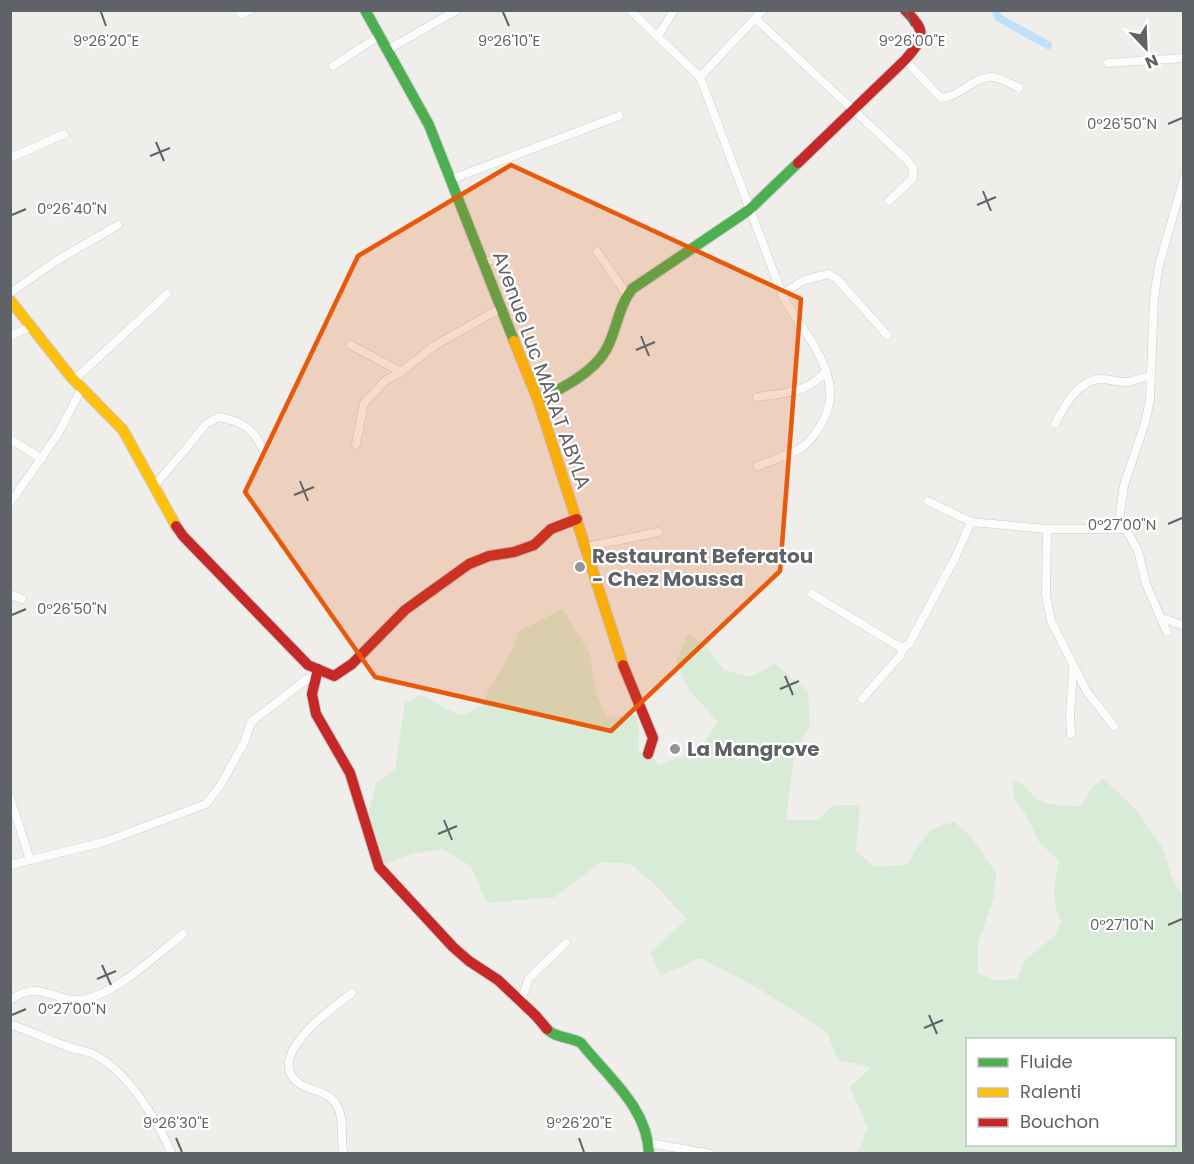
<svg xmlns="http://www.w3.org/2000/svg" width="1194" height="1164" viewBox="0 0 1194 1164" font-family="Poppins,sans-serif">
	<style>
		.green { fill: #d8ebd6; fill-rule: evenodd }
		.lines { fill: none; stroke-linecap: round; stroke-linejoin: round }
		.canal { stroke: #bfe0f9; stroke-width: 8 }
		.street-casing { stroke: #cbcccc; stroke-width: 9 }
		.fast-casing { stroke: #cacacb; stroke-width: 12 }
		.slow-casing { stroke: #cacacb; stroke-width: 12 }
		.jam-casing { stroke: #cacacb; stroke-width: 12 }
		.street { stroke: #fdfcfc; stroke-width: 8 }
		.fast { stroke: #4caf50; stroke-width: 10 }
		.slow { stroke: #ffc107; stroke-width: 10 }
		.jam { stroke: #c62828; stroke-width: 10 }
		.marked { fill: #e8590c; fill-opacity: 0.2; stroke: #e8590c; stroke-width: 4.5; stroke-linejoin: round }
		.ticks { fill: none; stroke: #5f6368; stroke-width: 2 }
		.poi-dot { fill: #919496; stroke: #fff; stroke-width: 2 }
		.labels { text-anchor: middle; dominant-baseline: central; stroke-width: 4.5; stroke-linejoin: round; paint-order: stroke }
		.street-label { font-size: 20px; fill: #5f6368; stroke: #fff }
		.poi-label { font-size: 20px; font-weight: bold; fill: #5f6368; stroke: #fff; text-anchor: start }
		.ticks-label { font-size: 15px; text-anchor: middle; fill: #5f6368; stroke: #fff; stroke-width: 4.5; stroke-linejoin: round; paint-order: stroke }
	</style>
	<rect width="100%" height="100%" fill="#efeeea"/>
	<path class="green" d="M562 609 589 652 596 692 606 717 636 715 639 730 638 751 652 755 658 765 699 751 718 722 689 690 676 661 688 634 708 648 724 670 751 677 775 663 808 692 810 725 794 754 786 820H819L833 805H860L856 851 875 867 906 865C925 841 920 828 955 822L971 837 996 873 994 897 978 943V973L994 980 1017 979 1025 960 1055 936 1061 922C1051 897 1054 887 1059 861L1039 842 1026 815 1014 798 1013 781C1032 785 1026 793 1039 800 1051 806 1067 806 1081 806L1092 788 1103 778 1137 811 1163 848 1173 881 1183 896V1153H854L860 1148 868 1127 850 1087 871 1067 838 1060 827 1032 756 987 700 958 661 976 650 953 687 919 651 881 630 864 601 862 555 897 487 903 471 866 442 849 412 854 382 865 367 819 376 783 395 769 405 703 421 695 461 716 481 706 493 682 512 651 518 632ZM968 1040H1174V1144H968Z"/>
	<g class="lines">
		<polyline class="canal" points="995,10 999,18 1048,45"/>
		<g class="street-casing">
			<g id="street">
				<path d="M630 10 700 77 782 294C791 314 806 330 816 349 832 378 837 403 817 431 812 438 808 444 801 448 788 456 772 460 758 466"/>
				<polyline points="241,14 250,10"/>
				<polyline points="756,19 907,160 913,168 913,178 889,201"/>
				<polyline points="658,36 674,10"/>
				<polyline points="387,50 457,10"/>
				<path d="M905 60 941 98C960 97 973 77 991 77 1001 77 1010 84 1019 88"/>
				<polyline points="1108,63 1184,58"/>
				<polyline points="333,66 379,36"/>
				<polyline points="700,77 763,10"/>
				<polyline points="10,158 64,134"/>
				<polyline points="452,179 619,116"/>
				<polyline points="597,251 627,295"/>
				<polyline points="483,263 504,256"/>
				<polyline points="10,293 56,261 118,225"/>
				<polyline points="782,294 804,280 829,274 838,280 887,335"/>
				<polyline points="10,336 30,327"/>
				<polyline points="351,345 401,372"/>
				<polyline points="74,380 167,294"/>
				<path d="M757 397C783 393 809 393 826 371"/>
				<path d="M1055 424C1064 407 1077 381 1100 379 1109 379 1118 382 1128 382 1137 381 1140 376 1150 377"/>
				<polyline points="10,439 42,459"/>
				<polyline points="356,444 364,403 386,380 401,372 434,346 501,308"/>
				<path d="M154 486 184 451 206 424 219 417C242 421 254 429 263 450"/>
				<polyline points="928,501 971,522"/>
				<polyline points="10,503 58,434 82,388"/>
				<polyline points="1118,527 1124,485 1145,423 1150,399 1154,298 1159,265 1184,178"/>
				<polyline points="586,547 658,532"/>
				<polyline points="10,594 22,599"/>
				<polyline points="812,594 898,646 904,647"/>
				<polyline points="1160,617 1184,626"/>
				<polyline points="862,699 900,656 904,647 909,644 955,558 971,522 1047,529"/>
				<polyline points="1114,726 1087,692 1051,621 1046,595 1047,529 1126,529 1138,551 1146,584 1167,632"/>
				<polyline points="1071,734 1070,716 1073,669"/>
				<polyline points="10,797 30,860"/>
				<polyline points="10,865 104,842 206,804 220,786 245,741 251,722 307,679 317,675"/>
				<path d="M10 1000C43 977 57 1006 86 999 118 992 157 954 183 934"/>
				<polyline points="521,1001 529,978 566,943"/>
				<path d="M10 1024C29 1031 47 1039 66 1046 75 1050 85 1050 93 1054 127 1070 157 1120 172 1154"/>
				<polyline points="649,1143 711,1154"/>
				<path d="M344 1154C339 1137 346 1120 336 1104 328 1091 311 1091 300 1084 261 1058 333 1007 352 993"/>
			</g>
		</g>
		<g class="fast-casing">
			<g id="fast">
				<polyline points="365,10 429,125 514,341"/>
				<path d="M538 400C561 389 593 373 606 350 617 330 618 307 632 289L749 210 798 163"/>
				<path d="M547 1029C555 1038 571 1037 581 1043 608 1077 648 1108 649 1154"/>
			</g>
		</g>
		<g class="slow-casing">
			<g id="slow">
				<polyline points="10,300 71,377 123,430 176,526"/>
				<polyline points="514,341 538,400 623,665"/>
			</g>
		</g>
		<g class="jam-casing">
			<g id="jam">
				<path d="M798 163 905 60C925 37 927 32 905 10"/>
				<polyline points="176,526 183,536 308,665 334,676 352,664 405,610 469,564 489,556 514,552 534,545 551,529 577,519"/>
				<polyline points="623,665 653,738 648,754"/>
				<polyline points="318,669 312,694 316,714 350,773 379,867 453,947 469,961 498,980 536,1016 547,1029"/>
			</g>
		</g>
		<use href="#street" class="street"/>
		<use href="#fast" class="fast"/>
		<use href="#slow" class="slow"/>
		<use href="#jam" class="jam"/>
	</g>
	<path class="marked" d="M511 165 801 299 780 571 611 731 375 677 245 492 358 256Z"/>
	<path class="ticks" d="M101 12 106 26M503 12 509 26M906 12 912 26M1168 124 1182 118M156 142 164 161M150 156 170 148M983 191 991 211M977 205 996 197M12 215 26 209M641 336 649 356M636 350 655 342M300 481 308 501M294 495 314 487M1168 524 1182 518M12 615 26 609M785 676 793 695M780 689 799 681M444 820 452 840M438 834 457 826M1168 925 1182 919M102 965 111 985M97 979 116 971M12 1015 26 1009M929 1015 937 1034M924 1028 943 1020M176 1138 182 1152M579 1138 584 1152"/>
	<g class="poi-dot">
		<circle cx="580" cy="567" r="6"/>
		<circle cx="675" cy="749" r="6"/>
	</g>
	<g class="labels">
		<g class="street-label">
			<text transform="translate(542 370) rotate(70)">Avenue Luc MARAT ABYLA</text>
		</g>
		<g class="poi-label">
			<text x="592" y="556">Restaurant Beferatou<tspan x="592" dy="23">- Chez Moussa</tspan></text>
			<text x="687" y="749">La Mangrove</text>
		</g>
	</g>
	<g class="ticks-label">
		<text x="106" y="46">9°26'20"E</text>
		<text x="509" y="46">9°26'10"E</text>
		<text x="912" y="46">9°26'00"E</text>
		<text x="1122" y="129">0°26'50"N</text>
		<text x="72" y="214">0°26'40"N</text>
		<text x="1122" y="530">0°27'00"N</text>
		<text x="72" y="614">0°26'50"N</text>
		<text x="1122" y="930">0°27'10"N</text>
		<text x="72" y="1014">0°27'00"N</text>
		<text x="176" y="1128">9°26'30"E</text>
		<text x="579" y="1128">9°26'20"E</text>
	</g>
	<rect width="1194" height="1164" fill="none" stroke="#5f6368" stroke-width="24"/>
	<rect x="966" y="1038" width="210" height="108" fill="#ffffff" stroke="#bfc1c3" stroke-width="1.5"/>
	<rect x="978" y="1058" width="30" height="9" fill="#4caf50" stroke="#bfc1c3" stroke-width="1.5"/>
	<text x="1020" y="1068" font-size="18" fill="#5f6368">Fluide</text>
	<rect x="978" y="1088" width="30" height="9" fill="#ffc107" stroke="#bfc1c3" stroke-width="1.5"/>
	<text x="1020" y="1098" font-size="18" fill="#5f6368">Ralenti</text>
	<rect x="978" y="1118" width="30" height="9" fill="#c62828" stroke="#bfc1c3" stroke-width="1.5"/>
	<text x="1020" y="1128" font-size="18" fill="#5f6368">Bouchon</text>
	<g transform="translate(1146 48) rotate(157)" stroke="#ffffff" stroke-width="4.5" paint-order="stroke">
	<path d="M0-4.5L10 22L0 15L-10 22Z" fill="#5f6368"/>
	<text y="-9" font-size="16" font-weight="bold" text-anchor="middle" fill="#5f6368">N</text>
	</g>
</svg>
